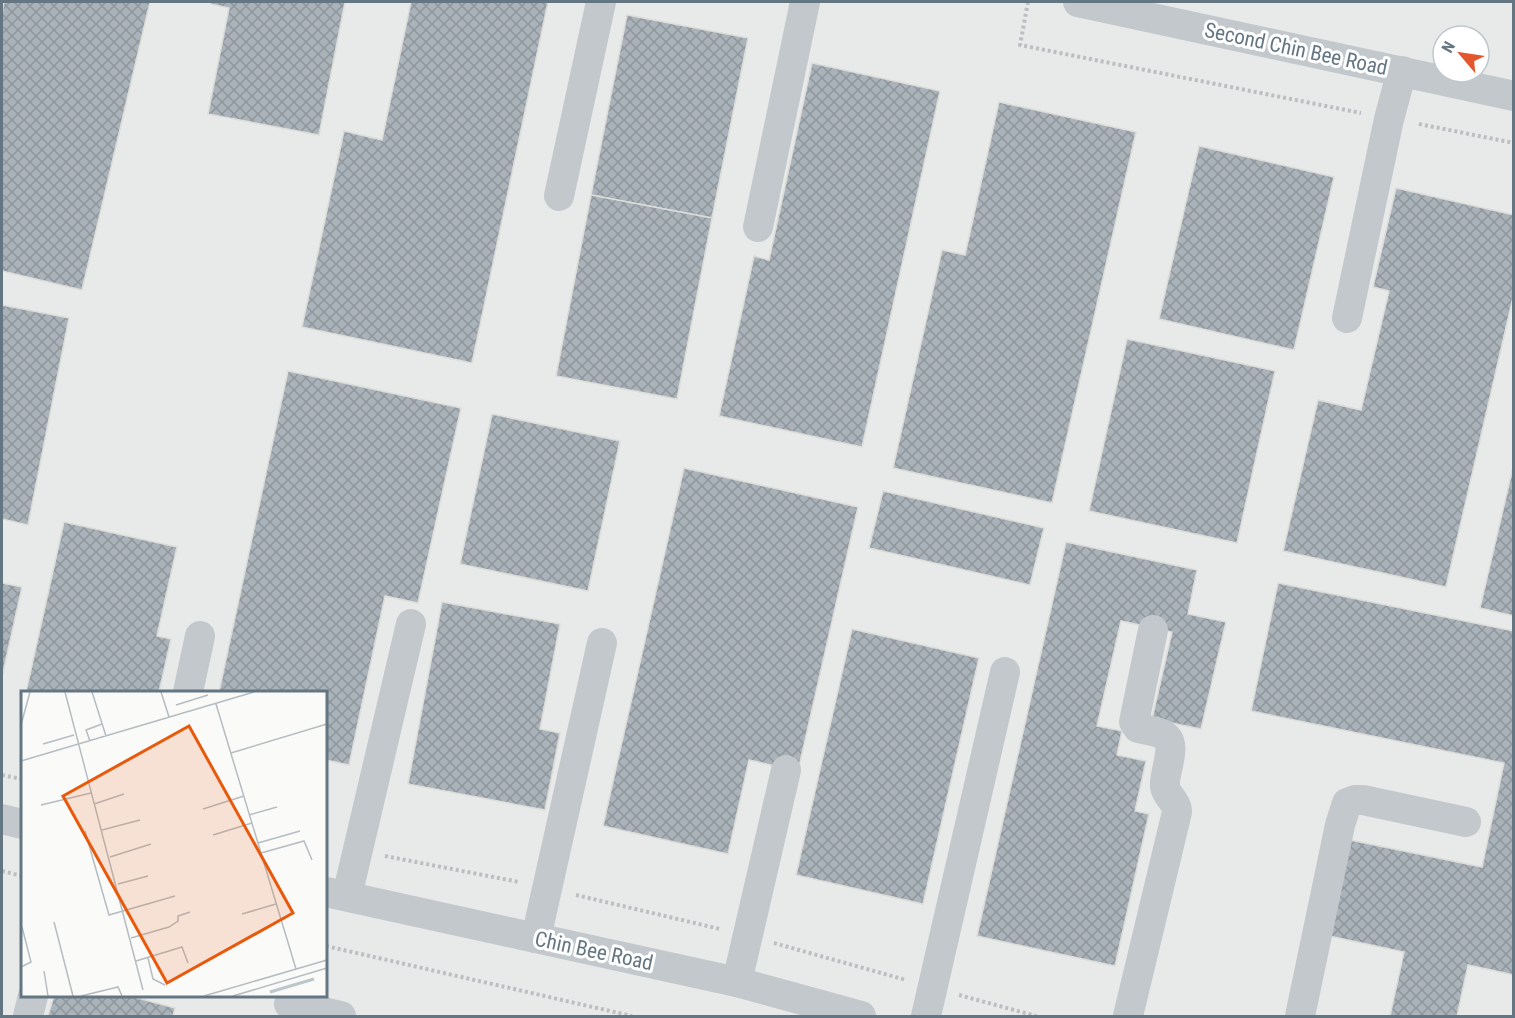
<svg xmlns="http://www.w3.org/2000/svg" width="1515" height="1018" viewBox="0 0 1515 1018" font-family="'Roboto Condensed',sans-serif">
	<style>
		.built { fill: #e8e9e9; fill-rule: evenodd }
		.building { fill: url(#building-cross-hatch); stroke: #dcdcda; stroke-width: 1.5 }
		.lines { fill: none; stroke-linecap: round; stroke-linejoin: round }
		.path { stroke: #bbbfc2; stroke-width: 4; stroke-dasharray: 3 3; stroke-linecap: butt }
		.minor { stroke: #c3c8cc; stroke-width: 30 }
		.labels { text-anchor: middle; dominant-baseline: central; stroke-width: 6; stroke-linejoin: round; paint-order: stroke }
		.street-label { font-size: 21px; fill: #657683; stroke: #fff }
		.inset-river { fill: none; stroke: #bbc7cb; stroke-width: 3 }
		.inset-road { fill: none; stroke: #b5bdc2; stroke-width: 1.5 }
		.view { fill: #e8590c; fill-opacity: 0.15; stroke: #e8590c; stroke-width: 3 }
		.inset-edge { fill: none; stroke: #657683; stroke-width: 3 }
	</style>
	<defs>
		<pattern id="building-cross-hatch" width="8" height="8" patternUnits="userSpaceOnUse" patternTransform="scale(1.5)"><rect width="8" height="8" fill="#aab3b9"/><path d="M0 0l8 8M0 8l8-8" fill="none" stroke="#8e969c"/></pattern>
	</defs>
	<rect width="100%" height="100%" fill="#fafaf8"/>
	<path class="built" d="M2 2H1513V1016H2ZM1443 36H1479V72H1443ZM22 692H326V996H22Z"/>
	<g class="building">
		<polygon points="4,2 150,2 82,290 2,271 2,14"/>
		<polygon points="211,2 345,2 319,135 208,114 229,8 211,4"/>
		<polygon points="411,2 548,2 472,363 302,327 344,131 382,140"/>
		<polygon points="627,15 748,38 712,218 591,195"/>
		<polygon points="812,63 940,91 862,447 719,416 754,256 769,260"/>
		<polygon points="999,102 1136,132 1052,503 893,468 942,250 965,255"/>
		<polygon points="1199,146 1334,177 1294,350 1159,319"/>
		<polygon points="1396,188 1514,215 1514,293 1446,587 1283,551 1318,400 1361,410 1389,291 1373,287"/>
		<polygon points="591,195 712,218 677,399 556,376"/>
		<polygon points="2,305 69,318 28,525 2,519"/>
		<polygon points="1127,339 1275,371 1237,543 1089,511"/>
		<polygon points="288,371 461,408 418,603 385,596 349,765 326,760 326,692 219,692"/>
		<polygon points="492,414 620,441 588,591 460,564"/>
		<polygon points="1514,463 1514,616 1480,608"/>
		<polygon points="684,468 858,507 798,771 749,760 728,854 603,826"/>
		<polygon points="883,491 1044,528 1030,585 869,548"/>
		<polygon points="64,522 177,547 157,636 171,639 159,692 26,692"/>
		<polygon points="1066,542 1197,570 1188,614 1226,622 1201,729 1152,719 1172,632 1121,621 1097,726 1122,731 1117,755 1146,761 1135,811 1149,814 1115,966 977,936"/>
		<polygon points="2,583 22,587 2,677"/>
		<polygon points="1278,583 1514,631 1514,975 1468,965 1457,1016 1390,1016 1404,952 1329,936 1350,840 1482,867 1504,763 1251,711"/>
		<polygon points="442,602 560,624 540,729 560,733 545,810 408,784"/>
		<polygon points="852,629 979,658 923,904 796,875"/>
		<polygon points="54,996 130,996 175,1008 173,1016 48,1016"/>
	</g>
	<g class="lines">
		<g class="path">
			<polyline points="1028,2 1020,45 1361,113"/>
			<polyline points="1419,124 1514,143"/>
			<polyline points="2,775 22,779"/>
			<polyline points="385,856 519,882"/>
			<polyline points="2,871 22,876"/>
			<polyline points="576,895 720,929"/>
			<polyline points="774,943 906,980"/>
			<polyline points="326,946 632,1016"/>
			<polyline points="959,995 1036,1016"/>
		</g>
		<g class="minor">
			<polyline points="1078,2 1514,96"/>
			<polyline points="559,196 601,2"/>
			<polyline points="758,227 805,2"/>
			<polyline points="1347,318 1389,119 1402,71"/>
			<polyline points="188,692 200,636"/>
			<polyline points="2,819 22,824"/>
			<polyline points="326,892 737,982 861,1016"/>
			<polyline points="347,896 411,624"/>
			<polyline points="536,938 602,643"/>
			<polyline points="737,982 786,770"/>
			<polyline points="289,1004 341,1016"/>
			<polyline points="28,1016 33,996"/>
			<polyline points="926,1016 1005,672"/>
			<path d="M1128 1016 1177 812C1177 801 1167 797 1165 787 1163 774 1178 745 1165 736 1159 731 1146 730 1138 728L1134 722 1153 630"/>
			<polyline points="1300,1016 1340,825 1347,803 1355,800 1363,800 1466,822"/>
		</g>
	</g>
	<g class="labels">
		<g class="street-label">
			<text transform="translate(1296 49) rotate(12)">Second Chin Bee Road</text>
			<text transform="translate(594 951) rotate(12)">Chin Bee Road</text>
		</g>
	</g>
	<g transform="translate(21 691)">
		<rect width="306" height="306" fill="#fafaf8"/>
		<path class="inset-river" d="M249 301 293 288"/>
		<path class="inset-road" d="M44 1 122 299M71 1 85 45M140 1 148 26M195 13 275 278M155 14 187 4M0 34 9 1M69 50 65 39 81 33M22 53 53 44M210 62 306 33M0 70 233 1M73 113 103 103M20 114 70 102M182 118 223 105M228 124 256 116M81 139 119 129M64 140 88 224 154 205M192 144 231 132M237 152 279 140M240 162 283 150 291 169M89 166 130 153M97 193 127 185M221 223 255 213M33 231 52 305M110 247 148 236 157 230V225L169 221M127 267 132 288 144 294M115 270 161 256 167 272M0 276 10 271 1 236M23 280 27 305M60 305 97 296 101 305M183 305 306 269M212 305 306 277"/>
		<path class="view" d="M168 35 272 222 146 292 42 105Z"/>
		<rect width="306" height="306" class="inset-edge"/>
	</g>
	<rect width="1515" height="1018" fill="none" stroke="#657683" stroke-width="6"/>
	<g transform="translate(1461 54) rotate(299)"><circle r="28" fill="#ffffff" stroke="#c1c8cd" stroke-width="1.5"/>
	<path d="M0-4.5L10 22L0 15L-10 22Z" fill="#e4572e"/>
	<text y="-9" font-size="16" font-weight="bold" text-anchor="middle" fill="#657683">N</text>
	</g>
</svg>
